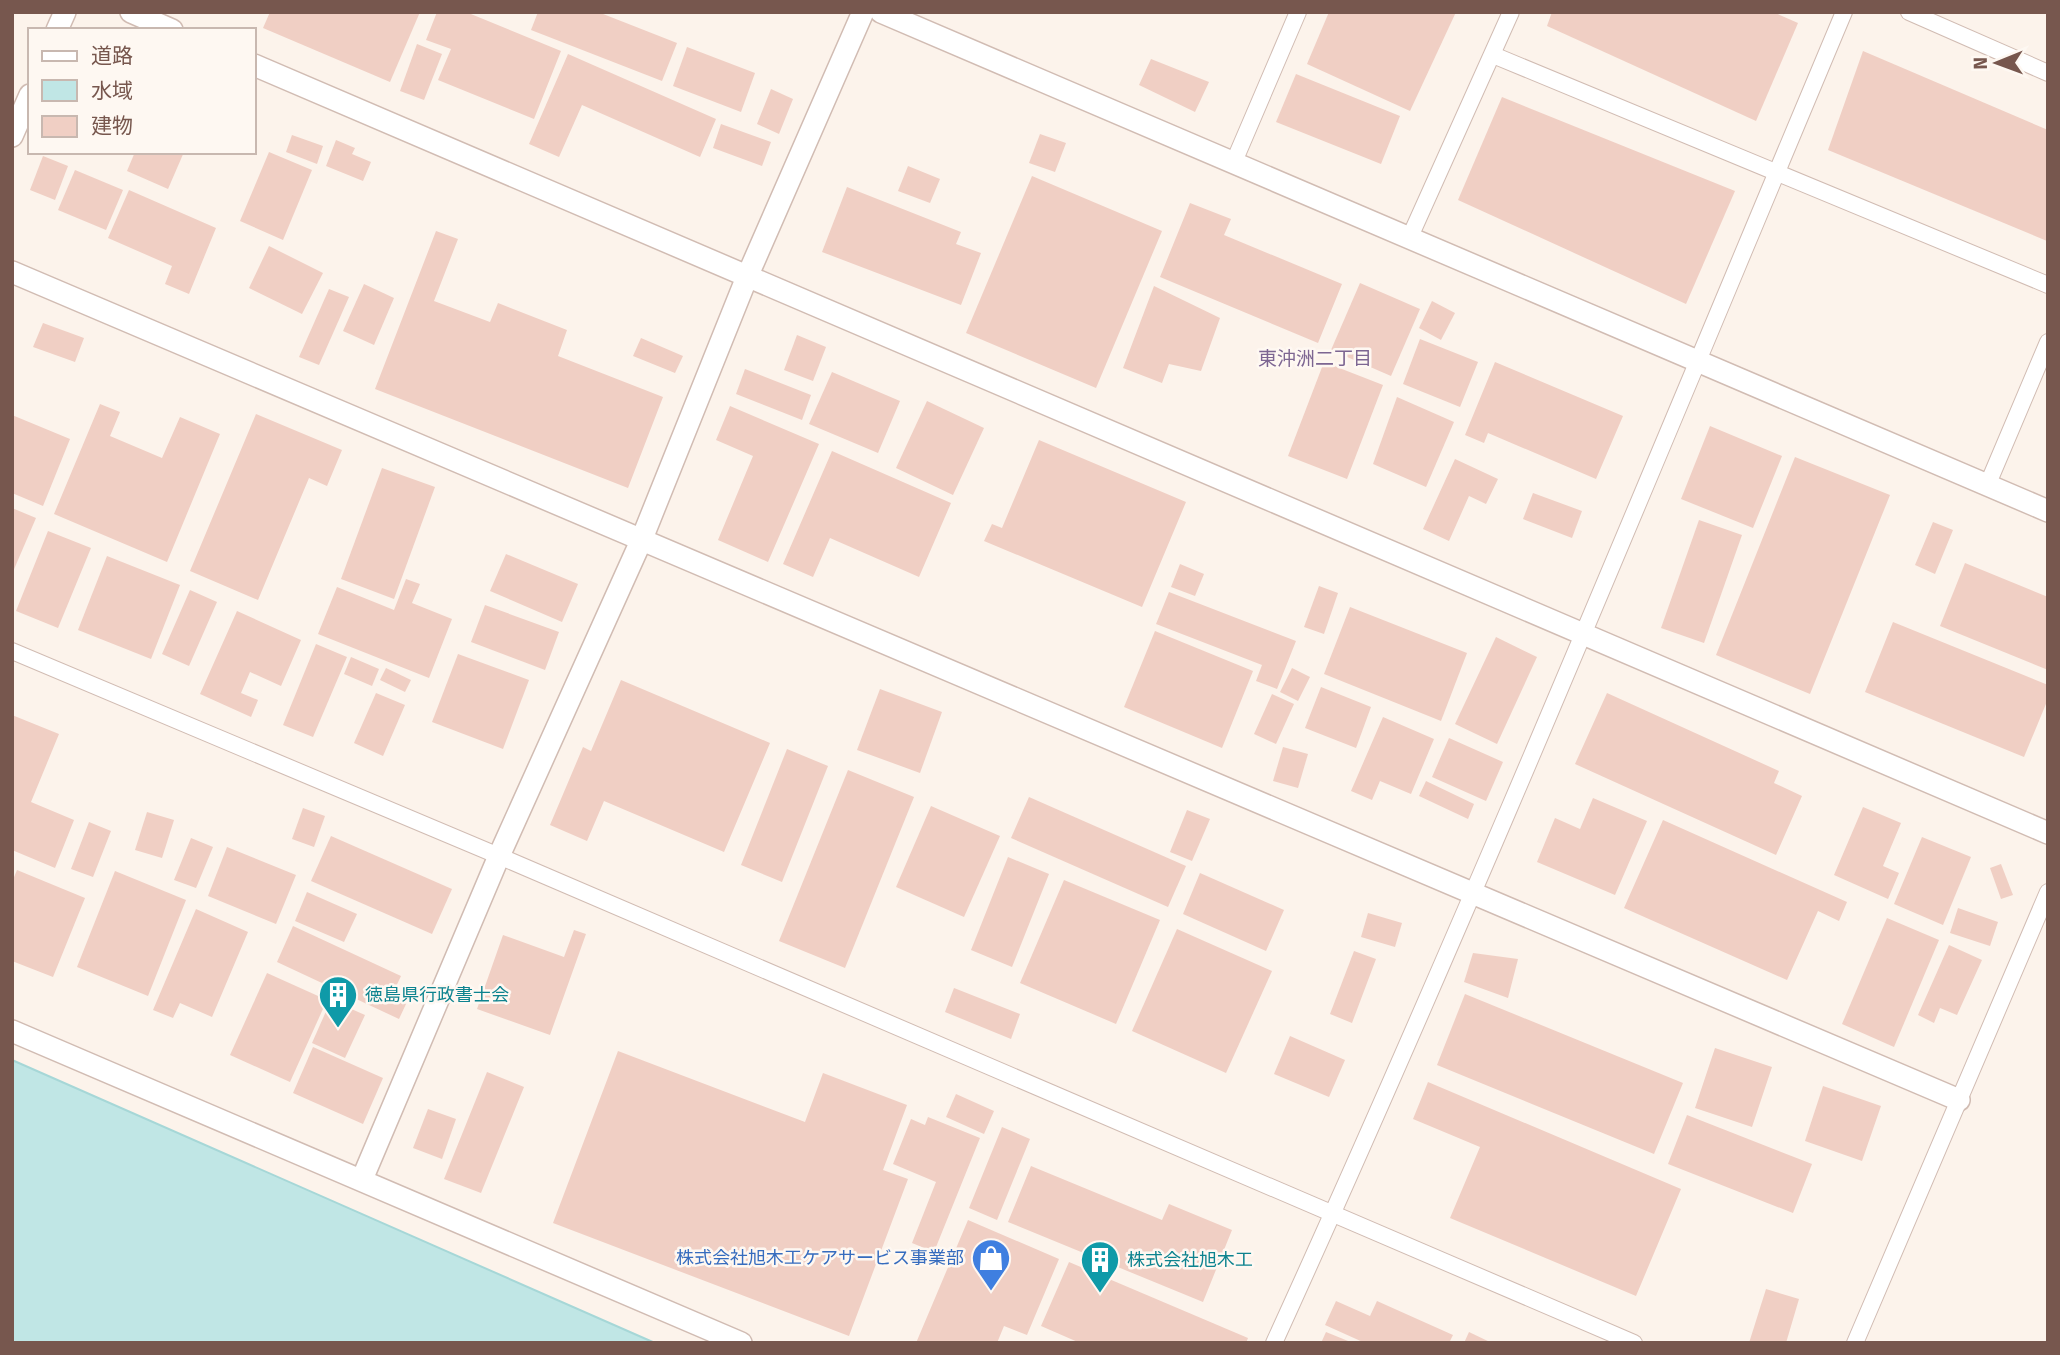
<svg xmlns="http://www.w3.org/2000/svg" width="2060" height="1355" viewBox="0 0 2060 1355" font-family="'Fira Sans','Noto Sans JP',sans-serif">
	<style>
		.water { fill: #c0e6e5; stroke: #a6d7d7; stroke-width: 2 }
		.building { fill: #f0cfc4 }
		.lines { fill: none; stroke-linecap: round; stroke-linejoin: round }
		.minor-casing { stroke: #d1bcb3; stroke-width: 18 }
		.tertiary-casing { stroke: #d1bcb3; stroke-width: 24 }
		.minor { stroke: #fff; stroke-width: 16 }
		.tertiary { stroke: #fff; stroke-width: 21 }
		.labels { text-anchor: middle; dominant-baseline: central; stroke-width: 5; stroke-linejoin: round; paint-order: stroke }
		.culture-label { font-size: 18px; fill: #0d838f; stroke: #fef8f2; text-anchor: start }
		.shop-label { font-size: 18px; fill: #366cbe; stroke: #fef8f2; text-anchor: end }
		.neighbourhood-label { font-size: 19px; fill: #7d6692; stroke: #fef8f2 }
	</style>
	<rect width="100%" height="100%" fill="#fcf3eb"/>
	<polygon class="water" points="12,1060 655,1343 12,1343"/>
	<g class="building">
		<polygon points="270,12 420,12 390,82 263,28"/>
		<polygon points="437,12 466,12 561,51 534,119 438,80 451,49 426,40"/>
		<polygon points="538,12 598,12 677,43 662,81 531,30"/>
		<polygon points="1329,12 1456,12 1410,111 1307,64"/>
		<polygon points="1552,12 1773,12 1798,23 1756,121 1547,26"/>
		<polygon points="417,44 442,54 424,100 400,91"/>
		<polygon points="687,47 755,73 741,112 673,86"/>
		<polygon points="1863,51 2048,130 2047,241 1828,150"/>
		<polygon points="568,54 716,119 700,157 582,105 559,157 529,144"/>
		<polygon points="1151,59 1209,82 1195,112 1139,85"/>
		<polygon points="1296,74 1400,116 1381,164 1276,122"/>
		<polygon points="771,89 793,99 779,134 757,124"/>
		<polygon points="1502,97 1735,191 1686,304 1458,200"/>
		<polygon points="721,124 771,142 762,166 713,148"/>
		<polygon points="1040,134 1066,143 1055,172 1029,163"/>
		<polygon points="292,135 323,146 317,164 286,152"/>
		<polygon points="336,140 355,148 352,154 371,162 363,181 326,166"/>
		<polygon points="135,152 184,152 168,189 127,171"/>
		<polygon points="269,152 312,170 283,240 240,221"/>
		<polygon points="43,156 68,166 55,200 30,190"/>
		<polygon points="908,166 940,179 930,203 898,191"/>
		<polygon points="75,170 123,190 106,230 58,210"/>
		<polygon points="1032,176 1162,231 1096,388 966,333"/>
		<polygon points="847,187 961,232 956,244 981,253 961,305 822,252"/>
		<polygon points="129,190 216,228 189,294 165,284 172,266 108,238"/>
		<polygon points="1190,203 1231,219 1224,235 1342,284 1318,343 1160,277"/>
		<polygon points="436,231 458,239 434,301 490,322 498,303 567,330 558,356 663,397 628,488 375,389"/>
		<polygon points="269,246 323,273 302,314 249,288"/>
		<polygon points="1360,283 1420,309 1391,376 1331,350"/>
		<polygon points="364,284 394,298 374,345 343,331"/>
		<polygon points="1154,286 1220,318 1201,371 1169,364 1162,383 1123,368"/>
		<polygon points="329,289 349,297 319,365 299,357"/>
		<polygon points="1432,301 1455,313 1441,340 1419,328"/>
		<polygon points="43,323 84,338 75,362 33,347"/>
		<polygon points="797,335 826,347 813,381 784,370"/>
		<polygon points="641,338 683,356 675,373 633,356"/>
		<polygon points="1420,339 1478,362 1460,407 1403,384"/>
		<polygon points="1324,362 1383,385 1347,479 1288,456"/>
		<polygon points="1495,362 1623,416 1596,479 1488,433 1484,443 1465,435"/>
		<polygon points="745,369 811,395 802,420 736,394"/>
		<polygon points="832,372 900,401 878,453 809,424"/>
		<polygon points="1397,397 1454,422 1426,487 1373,464"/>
		<polygon points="927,401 984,428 953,495 896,468"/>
		<polygon points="100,404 120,412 110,436 162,458 180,417 220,434 167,562 54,514"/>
		<polygon points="730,406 819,444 768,562 718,540 753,456 716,440"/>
		<polygon points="256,414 342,450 327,486 309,478 258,600 190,571"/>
		<polygon points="12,415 70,439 43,506 12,493"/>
		<polygon points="1710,426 1782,456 1753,528 1681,499"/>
		<polygon points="1039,440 1186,502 1142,607 984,541 992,524 1002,528"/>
		<polygon points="832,451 951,503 919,577 830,538 813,577 783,564"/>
		<polygon points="1795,457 1890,495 1810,694 1716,655"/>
		<polygon points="1455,459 1498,479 1486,504 1469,496 1449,541 1423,529"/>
		<polygon points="382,468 435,487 394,599 341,579"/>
		<polygon points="1533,493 1582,511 1572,538 1523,519"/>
		<polygon points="12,508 36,518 12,574"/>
		<polygon points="1699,520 1742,535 1704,643 1661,628"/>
		<polygon points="1933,522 1953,530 1935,574 1915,565"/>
		<polygon points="48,531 91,548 58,628 16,611"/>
		<polygon points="506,554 578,584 562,622 490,591"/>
		<polygon points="107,556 180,585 151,659 78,630"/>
		<polygon points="1965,563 2048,597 2048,670 1940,626"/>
		<polygon points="1180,564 1204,574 1195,596 1171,587"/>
		<polygon points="406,579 420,584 412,603 452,619 429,678 318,634 337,587 394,610"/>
		<polygon points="1319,586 1338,593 1324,634 1304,627"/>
		<polygon points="190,590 217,602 189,666 162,654"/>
		<polygon points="1169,592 1296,641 1277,689 1256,681 1262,665 1156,624"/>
		<polygon points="485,605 559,632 545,670 471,642"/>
		<polygon points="1350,607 1467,653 1441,721 1324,674"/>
		<polygon points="237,611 301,640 281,686 250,672 241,693 258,700 251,717 200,694"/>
		<polygon points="1893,622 2048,685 2048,699 2024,757 1865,692"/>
		<polygon points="1155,631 1253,671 1222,748 1124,707"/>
		<polygon points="1496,637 1537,657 1497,744 1455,724"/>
		<polygon points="316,644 347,657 313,737 283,725"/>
		<polygon points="458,654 529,680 503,749 432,722"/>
		<polygon points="351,657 379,669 372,686 344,674"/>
		<polygon points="386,668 411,680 405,692 380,680"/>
		<polygon points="1292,668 1310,677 1298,701 1280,692"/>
		<polygon points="621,680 770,743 724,852 604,801 587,841 550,825 583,747 591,751"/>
		<polygon points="1321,687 1371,707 1356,748 1305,728"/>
		<polygon points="880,689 942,712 920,773 857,750"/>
		<polygon points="376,693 405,705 383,756 354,743"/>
		<polygon points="1607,693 1779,771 1774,783 1802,796 1776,855 1575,764"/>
		<polygon points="1272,694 1294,704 1276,744 1254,734"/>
		<polygon points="12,715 59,734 31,802 74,820 55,868 12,850"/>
		<polygon points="1383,717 1434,739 1411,794 1380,781 1372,800 1351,791"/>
		<polygon points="1449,738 1503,762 1486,801 1432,777"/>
		<polygon points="1283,747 1308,754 1298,788 1273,781"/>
		<polygon points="787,749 828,766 782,882 741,865"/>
		<polygon points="848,770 914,797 845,968 779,941"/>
		<polygon points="1426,781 1474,804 1468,819 1419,796"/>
		<polygon points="1029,797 1186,866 1168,907 1011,838"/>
		<polygon points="1593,798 1647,821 1615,895 1537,862 1555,818 1580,829"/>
		<polygon points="931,806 1000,836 964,917 896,887"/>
		<polygon points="1863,807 1901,823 1883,866 1899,873 1888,899 1834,875"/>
		<polygon points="303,808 325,816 314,847 292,839"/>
		<polygon points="1187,810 1210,819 1192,861 1170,852"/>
		<polygon points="147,812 174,820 162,858 135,850"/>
		<polygon points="1663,820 1847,902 1839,921 1818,911 1787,980 1624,908"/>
		<polygon points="89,822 111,831 93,877 71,869"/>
		<polygon points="331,836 452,889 432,934 311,881"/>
		<polygon points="1922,837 1971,857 1943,925 1894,904"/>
		<polygon points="191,838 213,847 196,888 174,880"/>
		<polygon points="227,847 296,875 276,924 208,896"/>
		<polygon points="1008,857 1049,874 1012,967 971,950"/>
		<polygon points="2001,864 2013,895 2001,899 1990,868"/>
		<polygon points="17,870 85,898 53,977 12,961 12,882"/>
		<polygon points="115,871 186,900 148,996 77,967"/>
		<polygon points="1200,873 1284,910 1266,951 1183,914"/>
		<polygon points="1064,880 1160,920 1116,1024 1020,983"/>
		<polygon points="307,892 357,914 344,942 295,921"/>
		<polygon points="1958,908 1998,922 1990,946 1950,933"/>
		<polygon points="196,909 248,932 212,1017 180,1003 173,1018 153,1010"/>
		<polygon points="1368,913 1402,923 1395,947 1361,937"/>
		<polygon points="1887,918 1939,940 1894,1047 1842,1024"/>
		<polygon points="293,926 401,976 391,997 406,1004 399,1019 277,962"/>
		<polygon points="1177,929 1272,971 1226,1073 1132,1031"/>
		<polygon points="574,930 586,934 550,1035 477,1009 503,935 564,957"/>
		<polygon points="1949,945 1982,960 1957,1015 1940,1008 1934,1023 1918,1015"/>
		<polygon points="1354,951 1376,959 1352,1023 1330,1014"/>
		<polygon points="1473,953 1518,959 1508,998 1464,982"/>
		<polygon points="267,973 327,1000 290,1082 230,1055"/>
		<polygon points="954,988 1020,1014 1011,1039 945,1012"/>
		<polygon points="1465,994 1683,1083 1654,1154 1437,1065"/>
		<polygon points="331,1000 365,1015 345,1058 312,1043"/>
		<polygon points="1290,1036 1345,1060 1329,1097 1274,1074"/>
		<polygon points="313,1047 383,1078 363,1124 293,1093"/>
		<polygon points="1715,1048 1772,1067 1752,1127 1695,1108"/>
		<polygon points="618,1051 805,1122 823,1073 907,1105 883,1170 908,1179 849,1336 553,1223"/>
		<polygon points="487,1072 524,1087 481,1193 444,1179"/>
		<polygon points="1428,1082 1681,1189 1636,1296 1450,1218 1480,1147 1413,1119"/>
		<polygon points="1823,1086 1881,1106 1862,1161 1805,1141"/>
		<polygon points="956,1094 994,1111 984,1134 946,1117"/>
		<polygon points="428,1109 456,1119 442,1159 413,1148"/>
		<polygon points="1687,1115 1812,1164 1793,1213 1668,1164"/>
		<polygon points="928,1117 980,1138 934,1252 912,1243 936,1182 893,1164 911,1119 925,1125"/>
		<polygon points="1002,1127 1030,1139 997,1220 969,1208"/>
		<polygon points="1031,1166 1162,1220 1169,1204 1232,1230 1203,1302 1008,1222"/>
		<polygon points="968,1220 1059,1259 1027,1335 1004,1326 997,1343 916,1343"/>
		<polygon points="1069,1262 1248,1338 1246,1343 1080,1343 1041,1326"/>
		<polygon points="1766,1289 1799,1299 1786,1343 1749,1343"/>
		<polygon points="1336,1301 1370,1316 1377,1301 1453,1335 1449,1343 1365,1343 1325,1325"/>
		<polygon points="1326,1332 1353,1343 1321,1343"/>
		<polygon points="1469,1332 1492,1343 1464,1343"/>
	</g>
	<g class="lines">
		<g class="minor-casing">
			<g id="minor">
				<polyline points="1909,12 2048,73"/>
				<polyline points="1493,55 2048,285"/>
				<polyline points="1233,164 1298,12"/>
				<polyline points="1409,239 1511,12"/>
				<polyline points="1987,486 2048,342"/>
				<polyline points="12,651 499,856 1634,1343"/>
				<path d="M1274 1343C1474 904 1657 457 1844 12"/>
				<polyline points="1855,1343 2048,892"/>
			</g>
		</g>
		<g class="tertiary-casing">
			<g id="tertiary">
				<polyline points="131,12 172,30"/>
				<polyline points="881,12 2048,511"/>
				<polyline points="57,30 65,12"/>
				<polyline points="254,65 2048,833"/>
				<polyline points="12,136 30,95"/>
				<polyline points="12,272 1959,1100"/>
				<polyline points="12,1031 741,1343"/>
				<polyline points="363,1177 499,856 641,541 747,277 863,12"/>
			</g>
		</g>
		<use href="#minor" class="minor"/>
		<use href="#tertiary" class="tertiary"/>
	</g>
	<defs>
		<g id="building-pin" transform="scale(2.0125)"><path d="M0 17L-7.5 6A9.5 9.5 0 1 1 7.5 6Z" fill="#0f9aa8" stroke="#fef8f2"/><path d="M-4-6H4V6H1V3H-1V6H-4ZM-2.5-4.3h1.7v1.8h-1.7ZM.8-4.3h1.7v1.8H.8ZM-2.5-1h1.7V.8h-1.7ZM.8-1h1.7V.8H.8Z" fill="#fff"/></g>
		<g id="shop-pin" transform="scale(2.0125)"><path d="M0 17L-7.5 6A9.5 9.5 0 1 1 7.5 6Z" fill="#3f7fe0" stroke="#fef8f2"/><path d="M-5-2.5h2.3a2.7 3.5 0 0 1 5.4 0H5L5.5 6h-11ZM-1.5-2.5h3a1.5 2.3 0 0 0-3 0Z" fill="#fff"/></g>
	</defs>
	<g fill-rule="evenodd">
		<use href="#building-pin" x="338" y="995"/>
		<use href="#shop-pin" x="991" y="1258"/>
		<use href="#building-pin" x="1100" y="1260"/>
	</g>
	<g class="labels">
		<g class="culture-label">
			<text x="365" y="995">徳島県行政書士会</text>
			<text x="1127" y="1260">株式会社旭木工</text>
		</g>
		<g class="shop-label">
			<text x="964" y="1258">株式会社旭木工ケアサービス事業部</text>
		</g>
		<g class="neighbourhood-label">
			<text x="1315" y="358">東沖洲二丁目</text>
		</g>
	</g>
	<rect width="2060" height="1355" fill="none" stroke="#77574e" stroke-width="28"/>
	<rect x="28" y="28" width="228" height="126" fill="#fef8f2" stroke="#c8b8b0" stroke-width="2"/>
	<rect x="42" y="51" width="35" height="10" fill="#ffffff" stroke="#c8b8b0" stroke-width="2"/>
	<text x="91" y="63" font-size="21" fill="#77574e">道路</text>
	<rect x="42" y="80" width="35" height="21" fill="#c0e6e5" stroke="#c8b8b0" stroke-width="2"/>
	<text x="91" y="98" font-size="21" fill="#77574e">水域</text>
	<rect x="42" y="116" width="35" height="21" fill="#f0cfc4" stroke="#c8b8b0" stroke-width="2"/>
	<text x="91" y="133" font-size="21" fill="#77574e">建物</text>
	<g transform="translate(1997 63) rotate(269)" stroke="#fef8f2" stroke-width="5" paint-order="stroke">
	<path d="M0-5L12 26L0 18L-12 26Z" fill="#77574e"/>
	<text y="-10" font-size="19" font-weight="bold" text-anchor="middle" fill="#77574e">N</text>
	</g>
</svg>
